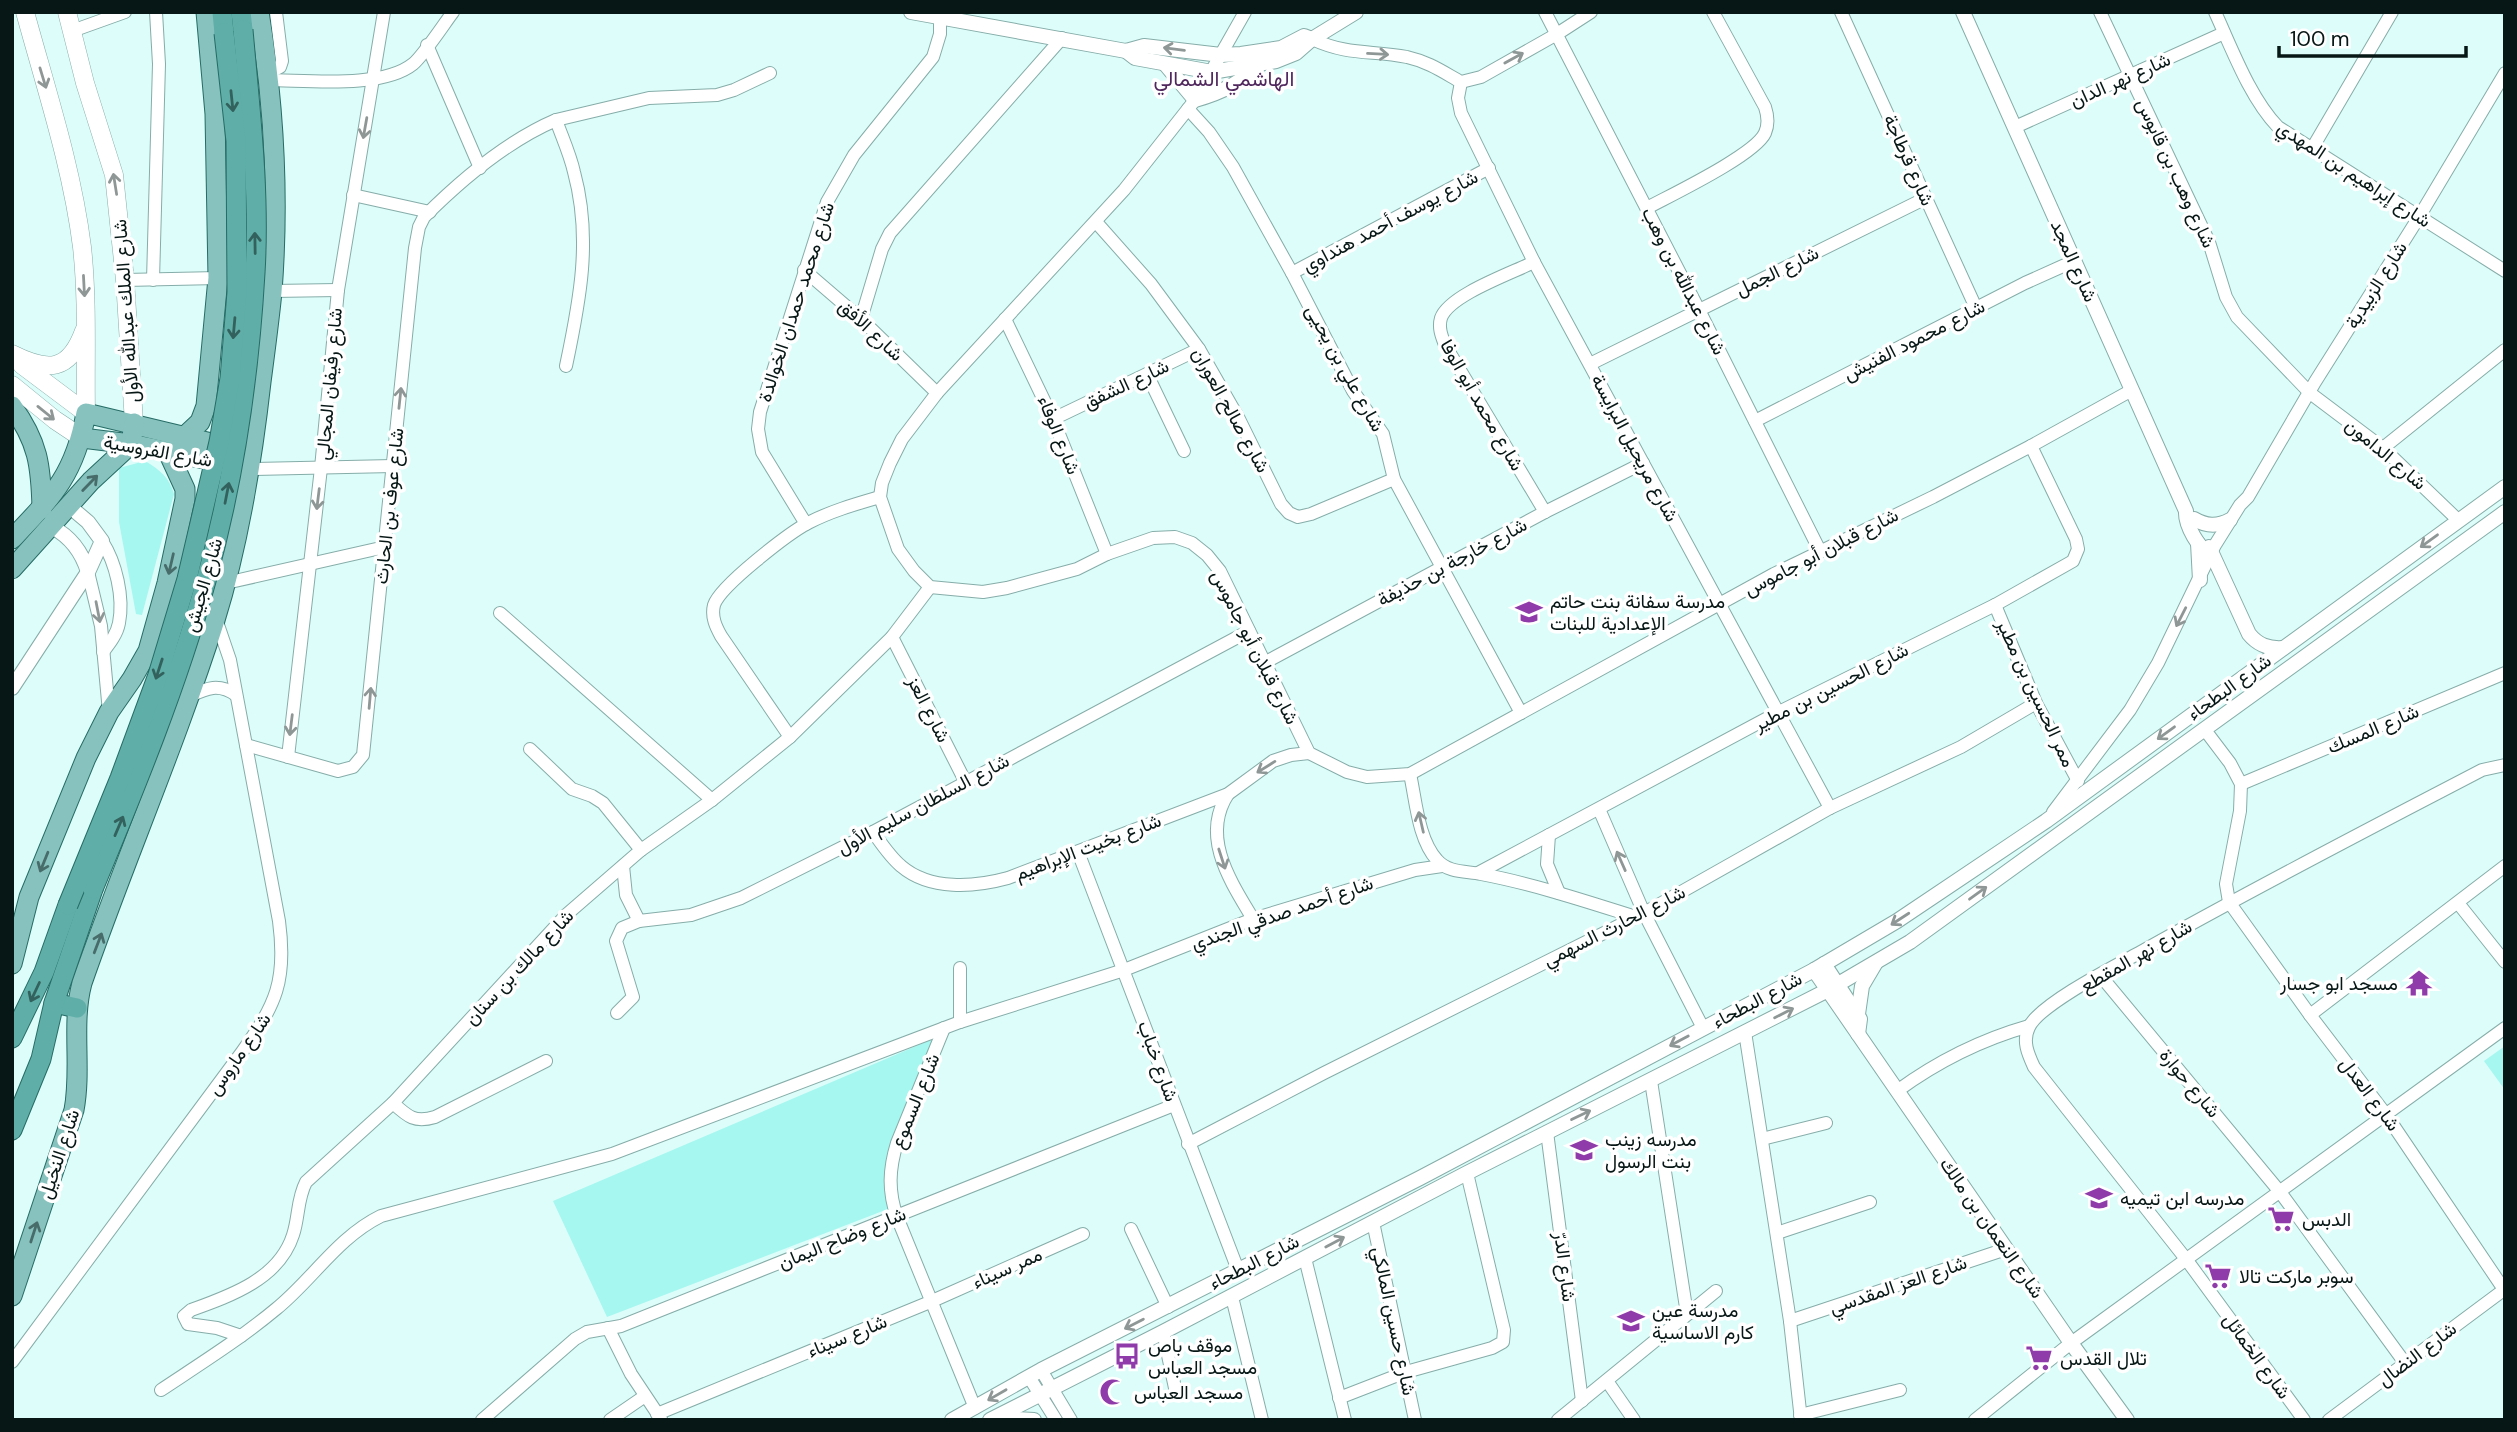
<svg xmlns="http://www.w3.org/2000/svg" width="2517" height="1432" viewBox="0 0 2517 1432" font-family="'DM Sans',Vazirmatn,sans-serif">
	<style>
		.green { fill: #a6f7f0 }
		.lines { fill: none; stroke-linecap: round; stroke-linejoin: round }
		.minor-casing { stroke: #86ada9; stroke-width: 14 }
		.tertiary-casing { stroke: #86ada9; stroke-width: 16 }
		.secondary-casing { stroke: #86ada9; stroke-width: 19 }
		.primary-casing { stroke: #266c66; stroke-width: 21 }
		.trunk-casing { stroke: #266c66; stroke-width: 21 }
		.minor { stroke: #fff; stroke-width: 12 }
		.tertiary { stroke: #fff; stroke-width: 14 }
		.secondary { stroke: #fff; stroke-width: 18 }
		.primary { stroke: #87c2be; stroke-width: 19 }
		.trunk { stroke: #5faea8; stroke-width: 19 }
		.trunk-bridge-casing { stroke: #266c66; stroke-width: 21; stroke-linecap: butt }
		.trunk-bridge { stroke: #5faea8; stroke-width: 19 }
		.oneway { stroke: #8f9796 }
		.oneway2 { stroke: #33625e }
		.oneway3 { stroke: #476c6a }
		.labels { text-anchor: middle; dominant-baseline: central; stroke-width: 7; stroke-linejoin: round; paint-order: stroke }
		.street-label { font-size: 19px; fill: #071715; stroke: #fff }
		.poi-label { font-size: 19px; fill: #071715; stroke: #fff; text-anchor: start }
		.neighbourhood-label { font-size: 21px; fill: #50275d; stroke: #fff }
	</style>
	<rect width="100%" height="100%" fill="#ddfdfa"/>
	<g class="green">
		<path d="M145 461C160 470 169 477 174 494L142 615 136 614 119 522V468Z"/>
		<polygon points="942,1035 896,1131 888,1209 607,1317 553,1201"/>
		<polygon points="2505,1046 2505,1090 2484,1061"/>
	</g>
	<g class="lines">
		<g class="minor-casing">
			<g id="minor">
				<polyline points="1245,12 1195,100 1124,190 937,393 902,439 890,463 882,483 880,497 898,549 914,571 930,587 983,592 1007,588 1077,569 1107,554 1153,538 1175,537 1192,543 1207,555 1220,571 1309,753 1347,772 1367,777 1410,774 1774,574 1933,497 2031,446 2132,390"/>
				<polyline points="1545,12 1699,310 1820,551"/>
				<polyline points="1841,12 1976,308"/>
				<polyline points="2100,12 2209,242 2226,297 2237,317 2310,393 2383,448 2458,520"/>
				<path d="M2215 12C2232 49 2250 98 2278 127L2505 271"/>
				<polyline points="72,31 125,12"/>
				<path d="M1312 39C1349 56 1371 50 1407 57 1429 62 1443 72 1461 82L1481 77 1557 34 1591 12"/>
				<polyline points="427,45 480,168"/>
				<polyline points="267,74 280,67 282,61 276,12"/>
				<path d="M267 80C307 80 382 89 413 64 423 56 444 24 453 12"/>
				<polyline points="1461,82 1458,98 1461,113 1534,262 1830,808"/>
				<polyline points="1188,109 1209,132 1233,167 1292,273 1353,391 1383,434 1394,479 1521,713"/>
				<path d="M556 120C562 137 570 154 574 172 592 238 580 300 566 366"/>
				<polyline points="2015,127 2224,33"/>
				<polyline points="2313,147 2392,12"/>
				<polyline points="353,195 430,212"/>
				<path d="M1647 208C1671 195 1755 155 1765 133 1769 124 1768 116 1765 107L1713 12"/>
				<polyline points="1096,222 1151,284 1199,349 1239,419 1281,504 1289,513 1298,517 1311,514 1394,479"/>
				<path d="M1534 262C1512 273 1449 295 1441 318 1438 328 1442 337 1445 345L1545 512"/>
				<polyline points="804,270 861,319 937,393"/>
				<polyline points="1292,273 1489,168"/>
				<polyline points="125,280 218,278"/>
				<polyline points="153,280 159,64 156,12"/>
				<polyline points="272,291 338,290"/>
				<polyline points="861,319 882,249 890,233 1062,38"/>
				<polyline points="1005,319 1053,419 1107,554"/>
				<polyline points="1590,364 1926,198"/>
				<polyline points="1147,374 1184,451"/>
				<polyline points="1053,419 1199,349"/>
				<polyline points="1755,421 2025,283 2074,261"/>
				<polyline points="2383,448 2505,350"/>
				<polyline points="250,469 393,466"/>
				<polyline points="806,524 762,452 758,429 760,412 827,202 854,155 933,57 940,34 940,12"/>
				<path d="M102 541C116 563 124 597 119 623 117 634 110 643 103 652"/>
				<polyline points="88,572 101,626 109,712"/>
				<polyline points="226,583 385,547"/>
				<polyline points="1995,605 2036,703 2078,781"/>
				<polyline points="500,613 712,800"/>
				<polyline points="892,637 965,781"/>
				<polyline points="1264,663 1545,512 1643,463"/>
				<path d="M190 696C207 688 219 683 236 695"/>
				<polyline points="2205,730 2230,763 2241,784 2240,811 2226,884 2229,902 2310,1015 2387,1116 2505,1291"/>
				<path d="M790 737 721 636C716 627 711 617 714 605 720 586 789 533 808 523 831 511 856 504 880 497"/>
				<path d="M246 745 338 771 353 767 363 755 415 248 419 227 424 217C461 180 507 141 556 120L649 98 717 95 734 90 770 73"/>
				<polyline points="530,749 572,789 592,796 603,803 641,850"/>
				<polyline points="288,757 321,468 338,290 384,12"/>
				<path d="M1410 774C1416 801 1418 839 1437 860 1448 873 1466 871 1481 874 1534 884 1585 901 1636 917"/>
				<polyline points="2241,784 2505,673"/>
				<path d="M1228 794C1200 837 1231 882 1253 919"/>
				<polyline points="1599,809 1644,913 1703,1028"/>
				<polyline points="2053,812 2130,710 2158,663 2215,545 2240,505 2248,497 2315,382 2419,217 2505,73"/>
				<path d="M873 832C881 843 890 857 901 866 930 891 975 887 1008 878L1228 794 1273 761 1291 755 1309 753"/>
				<polyline points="1549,835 1547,864 1559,893"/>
				<polyline points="1078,852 1238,1270"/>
				<polyline points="623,866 626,895 639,921"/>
				<polyline points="1478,873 1777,713 1995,605 2073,561 2078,549 2076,539 2031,446"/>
				<polyline points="2458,903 2505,962"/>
				<polyline points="960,968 960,1022"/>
				<polyline points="2100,975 2280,1192 2405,1363"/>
				<polyline points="617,1013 633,997 616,941 622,928 639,921 691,915 741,898 873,832 1249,631"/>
				<polyline points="2310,1015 2505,866"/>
				<path d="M944 1028 897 1143C889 1169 888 1191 897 1217L975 1408"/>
				<polyline points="1745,1032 1790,1321 1801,1420"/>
				<polyline points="1651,1081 1687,1314"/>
				<path d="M1897 1091C1938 1061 1980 1040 2029 1026"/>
				<path d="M393 1103C408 1117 415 1123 435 1117L546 1061"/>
				<polyline points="1547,1132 1582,1401"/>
				<polyline points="1762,1139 1826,1123"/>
				<polyline points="1188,1144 1324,1073 1644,913 1830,808 1961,747 2036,703"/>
				<polyline points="1373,1222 1415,1420"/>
				<polyline points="1131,1229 1168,1307"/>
				<polyline points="1777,1233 1870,1202"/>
				<polyline points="1305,1258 1345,1420"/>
				<polyline points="1232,1297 1262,1420"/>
				<polyline points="1790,1321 2006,1249"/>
				<polyline points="608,1328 631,1374 661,1419"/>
				<polyline points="1163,1332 1175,1388"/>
				<path d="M241 1336 217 1328 188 1324 184 1316 191 1310C230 1296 279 1279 293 1235 299 1217 297 1199 306 1182L393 1103 566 915 641 850 712 800 790 737 892 637 930 587"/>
				<path d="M12 1362 242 1052C276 1004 287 981 279 921L230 660 216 619"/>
				<polyline points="1041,1370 1071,1420"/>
				<polyline points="1029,1377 1056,1420"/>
				<polyline points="1607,1381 1634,1420"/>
				<path d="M161 1390C200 1364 240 1339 276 1309 312 1280 338 1237 381 1216L612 1154 960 1022 1124 970 1253 919 1415 870 1442 866"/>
				<polyline points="1339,1398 1406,1372 1492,1348 1503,1342 1504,1330 1467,1173"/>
				<polyline points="657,1414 930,1302 1083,1234"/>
				<polyline points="1800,1415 1900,1390"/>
				<polyline points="482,1420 575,1339 587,1332 621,1326 1174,1105"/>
				<polyline points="610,1420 645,1396"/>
				<polyline points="1558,1420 1716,1291"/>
				<polyline points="1975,1420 2071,1343 2505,1028"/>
				<path d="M2304 1420 2186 1259 2034 1067C2028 1054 2022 1041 2029 1027 2040 1004 2115 966 2139 953 2252 889 2367 830 2482 770L2505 765"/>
				<polyline points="2329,1420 2505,1289"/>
			</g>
		</g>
		<g class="tertiary-casing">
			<g id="tertiary">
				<polyline points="911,12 1126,51 1144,46 1221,55 1241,54 1281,48 1304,36 1312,39"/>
				<path d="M1963 12 2186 511C2185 525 2199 550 2212 556"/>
				<polyline points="1126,51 1135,58 1212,72 1276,61 1296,53 1312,39 1356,12"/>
				<path d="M1165 64 1195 100C1224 92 1239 83 1262 63"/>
				<path d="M2194 519C2206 526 2217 527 2230 520"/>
				<path d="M52 527C71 537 82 552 88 572"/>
				<polyline points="2198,543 2200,580"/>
				<path d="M2209 547 2249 634C2258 645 2268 649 2283 648"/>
				<polyline points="12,688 88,572 102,541 88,522 69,506"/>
				<polyline points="1824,964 1860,1019 1858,1034"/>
				<polyline points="1814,970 2071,1343 2127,1420"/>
				<polyline points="1858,1014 1862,986 1875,964"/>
				<polyline points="1000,1418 1034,1420"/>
				<polyline points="952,1420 1041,1370 1420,1178 1814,970 1897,921 2046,821 2505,487"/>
				<polyline points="990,1420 1163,1332 1467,1173 1828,990 1910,942 2505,512"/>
			</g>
		</g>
		<g class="secondary-casing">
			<g id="secondary">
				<path d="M25 12C46 89 72 167 82 247 88 302 85 358 86 413"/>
				<polyline points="67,12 85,83 114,175 125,280 134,423"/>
				<path d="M12 354C48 372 69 372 84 331"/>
				<polyline points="22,365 86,413"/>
				<polyline points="12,385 55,420 82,438"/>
			</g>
		</g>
		<g class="primary-casing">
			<g id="primary">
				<path d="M12 406C38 442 41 465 42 509"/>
				<polyline points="184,437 200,422 206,406 218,278 215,114 206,12"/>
				<polyline points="82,438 131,444 229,464"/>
				<path d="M12 539C53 496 75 474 86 413L232 448"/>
				<polyline points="12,569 91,481 131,444 134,423"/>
				<polyline points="12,964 29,897 86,758 109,712 132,679 148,651 167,583 185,499 185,489 168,452"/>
				<path d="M12 1296 74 1110C82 1068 71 1024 82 983 124 862 176 743 215 620 239 543 252 462 261 382 265 352 269 322 272 292 279 200 274 103 259 12"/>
			</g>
		</g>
		<g class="trunk-casing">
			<g id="trunk">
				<polyline points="222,12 224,33"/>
				<polyline points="241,12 243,30"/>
				<polyline points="54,1003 77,1008"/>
				<polyline points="12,1038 44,972 68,905"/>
				<polyline points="12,1130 41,1059 54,1003 93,889"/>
			</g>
		</g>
		<use href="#minor" class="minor"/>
		<use href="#tertiary" class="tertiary"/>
		<use href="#secondary" class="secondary"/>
		<use href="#primary" class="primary"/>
		<use href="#trunk" class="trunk"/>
		<g class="trunk-bridge-casing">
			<g id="trunk-bridge">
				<path d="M93 889C135 788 177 686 206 581 234 480 249 377 255 273 260 192 250 110 243 30"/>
				<polyline points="68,905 120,778 158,675 187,579 219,442 230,378 237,292 236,141 224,33"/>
			</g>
		</g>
		<use href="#trunk-bridge" class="trunk-bridge"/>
	</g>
	<defs><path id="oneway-shaft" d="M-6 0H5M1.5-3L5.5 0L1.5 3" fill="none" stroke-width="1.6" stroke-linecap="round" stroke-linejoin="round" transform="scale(1.75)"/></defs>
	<g class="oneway">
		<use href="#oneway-shaft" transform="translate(1174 49) rotate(-173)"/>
		<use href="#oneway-shaft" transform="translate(1378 54) rotate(3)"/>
		<use href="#oneway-shaft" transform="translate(1514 58) rotate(-29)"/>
		<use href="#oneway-shaft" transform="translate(43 78) rotate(73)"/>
		<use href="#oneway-shaft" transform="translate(365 128) rotate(100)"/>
		<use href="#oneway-shaft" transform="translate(115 184) rotate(-99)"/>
		<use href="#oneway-shaft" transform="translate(84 286) rotate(87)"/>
		<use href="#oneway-shaft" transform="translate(400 398) rotate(-84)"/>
		<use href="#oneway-shaft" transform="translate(46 413) rotate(39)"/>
		<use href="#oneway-shaft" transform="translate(318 499) rotate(97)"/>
		<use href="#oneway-shaft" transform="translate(2429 541) rotate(144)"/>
		<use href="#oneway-shaft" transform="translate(98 612) rotate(79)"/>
		<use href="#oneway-shaft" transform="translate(2181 617) rotate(117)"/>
		<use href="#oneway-shaft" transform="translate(370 698) rotate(-85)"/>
		<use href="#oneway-shaft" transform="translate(291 725) rotate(97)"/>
		<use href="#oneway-shaft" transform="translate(2166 733) rotate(144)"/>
		<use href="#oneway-shaft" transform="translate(1266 767) rotate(148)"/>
		<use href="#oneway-shaft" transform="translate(1421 822) rotate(-103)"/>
		<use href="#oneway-shaft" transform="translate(1222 859) rotate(72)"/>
		<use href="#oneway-shaft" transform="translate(1621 861) rotate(-114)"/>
		<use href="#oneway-shaft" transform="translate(1978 893) rotate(-36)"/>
		<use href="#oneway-shaft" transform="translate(1900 919) rotate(147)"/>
		<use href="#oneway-shaft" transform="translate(1784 1013) rotate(-27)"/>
		<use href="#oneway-shaft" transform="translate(1679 1041) rotate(152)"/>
		<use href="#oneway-shaft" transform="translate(1581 1115) rotate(-26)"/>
		<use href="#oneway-shaft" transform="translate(1335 1242) rotate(-28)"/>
		<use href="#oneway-shaft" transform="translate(1134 1324) rotate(153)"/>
		<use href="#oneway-shaft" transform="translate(997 1395) rotate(150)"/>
	</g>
	<g class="oneway2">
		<use href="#oneway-shaft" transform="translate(232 101) rotate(84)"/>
		<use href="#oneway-shaft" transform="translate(255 243) rotate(-91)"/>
		<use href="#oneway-shaft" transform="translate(234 328) rotate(95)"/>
		<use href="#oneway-shaft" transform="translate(227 493) rotate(-79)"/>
		<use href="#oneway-shaft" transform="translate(159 669) rotate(108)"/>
		<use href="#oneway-shaft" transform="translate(119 826) rotate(-67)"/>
		<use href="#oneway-shaft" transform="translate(35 992) rotate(115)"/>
	</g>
	<g class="oneway3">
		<use href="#oneway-shaft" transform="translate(90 483) rotate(-46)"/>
		<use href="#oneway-shaft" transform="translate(171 564) rotate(103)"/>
		<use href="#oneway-shaft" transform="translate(44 862) rotate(112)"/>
		<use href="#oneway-shaft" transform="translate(98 943) rotate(-69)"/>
		<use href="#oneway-shaft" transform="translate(34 1232) rotate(-72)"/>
	</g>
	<defs>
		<g id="school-bare" transform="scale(2.1)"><path d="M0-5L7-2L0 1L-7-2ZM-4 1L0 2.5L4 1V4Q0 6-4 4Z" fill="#8f3ba9" stroke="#fff" stroke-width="2.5" paint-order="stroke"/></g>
		<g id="temple-bare" transform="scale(2.1)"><path d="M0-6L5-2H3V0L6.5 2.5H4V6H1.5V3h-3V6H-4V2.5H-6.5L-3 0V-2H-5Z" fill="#8f3ba9" stroke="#fff" stroke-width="2.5" paint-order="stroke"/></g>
		<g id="supermarket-bare" transform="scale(2.1)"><path d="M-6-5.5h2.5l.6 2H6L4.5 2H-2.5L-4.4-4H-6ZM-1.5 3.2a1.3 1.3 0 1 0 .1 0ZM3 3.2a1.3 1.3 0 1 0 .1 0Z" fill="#8f3ba9" stroke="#fff" stroke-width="2.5" paint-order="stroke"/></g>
		<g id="bus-bare" transform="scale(2.1)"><path d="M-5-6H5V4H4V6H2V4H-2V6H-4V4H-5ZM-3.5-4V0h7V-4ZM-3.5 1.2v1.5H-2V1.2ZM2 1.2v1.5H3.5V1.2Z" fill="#8f3ba9" stroke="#fff" stroke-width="2.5" paint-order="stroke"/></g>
		<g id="mosque-bare" transform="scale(2.1)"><path d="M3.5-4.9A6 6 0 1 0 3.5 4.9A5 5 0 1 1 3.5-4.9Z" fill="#8f3ba9" stroke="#fff" stroke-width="2.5" paint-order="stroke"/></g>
	</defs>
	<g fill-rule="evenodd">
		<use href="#school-bare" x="1529" y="612"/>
		<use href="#temple-bare" x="2419" y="983"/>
		<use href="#school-bare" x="1584" y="1150"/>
		<use href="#school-bare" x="2099" y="1198"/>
		<use href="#supermarket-bare" x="2281" y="1219"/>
		<use href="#supermarket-bare" x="2218" y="1276"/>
		<use href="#school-bare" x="1631" y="1321"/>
		<use href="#bus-bare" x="1127" y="1356"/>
		<use href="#supermarket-bare" x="2039" y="1358"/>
		<use href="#mosque-bare" x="1113" y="1392"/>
	</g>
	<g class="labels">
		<g class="street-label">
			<text transform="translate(2120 80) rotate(-24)">شارع نهر الدان</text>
			<text transform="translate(1909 160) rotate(66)">شارع قرطاجة</text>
			<text transform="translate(2176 173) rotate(65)">شارع وهب بن قابوس</text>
			<text transform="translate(2354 174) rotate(33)">شارع إبراهيم بن المهدي</text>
			<text transform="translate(1390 221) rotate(-28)">شارع يوسف أحمد هنداوي</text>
			<text transform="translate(2074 261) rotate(66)">شارع المجد</text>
			<text transform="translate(1777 271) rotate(-26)">شارع الجمل</text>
			<text transform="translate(1684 281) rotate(63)">شارع عبدالله بن وهب</text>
			<text transform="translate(2376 285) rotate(-58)">شارع الزبيدية</text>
			<text transform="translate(796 302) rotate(-72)">شارع محمد حمدان الخوالدة</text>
			<text transform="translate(126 311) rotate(-94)">شارع الملك عبدالله الأول</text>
			<text transform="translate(871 330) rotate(43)">شارع الأفق</text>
			<text transform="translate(1914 340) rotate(-27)">شارع محمود الفنيش</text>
			<text transform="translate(1345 368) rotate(61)">شارع علي بن يحيى</text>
			<text transform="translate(329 384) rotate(-85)">شارع رفيفان المجالي</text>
			<text transform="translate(1126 384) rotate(-25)">شارع الشفق</text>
			<text transform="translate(1482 405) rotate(60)">شارع محمد أبو الوفا</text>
			<text transform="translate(1231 410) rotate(61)">شارع صالح العوران</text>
			<text transform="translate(1059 435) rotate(68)">شارع الوفاء</text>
			<text transform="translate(1635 448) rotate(62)">شارع مريحيل البرايسة</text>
			<text transform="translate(158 451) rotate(10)">شارع الفروسية</text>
			<text transform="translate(2386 454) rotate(40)">شارع الدامون</text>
			<text transform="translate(389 506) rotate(-84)">شارع عوف بن الحارث</text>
			<text transform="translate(1821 552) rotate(-27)">شارع قبلان أبو جاموس</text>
			<text transform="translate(1452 562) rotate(-28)">شارع خارجة بن حذيفة</text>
			<text transform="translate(203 585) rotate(-74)">شارع الجيش</text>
			<text transform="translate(1255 647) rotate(63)">شارع قبلان أبو جاموس</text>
			<text transform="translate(1831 687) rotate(-27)">شارع الحسين بن مطير</text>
			<text transform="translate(2229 687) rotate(-36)">شارع البطحاء</text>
			<text transform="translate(2036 693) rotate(65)">ممر الحسين بن مطير</text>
			<text transform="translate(929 709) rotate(63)">شارع العز</text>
			<text transform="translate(2373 729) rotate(-23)">شارع المسك</text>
			<text transform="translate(923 804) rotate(-28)">شارع السلطان سليم الأول</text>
			<text transform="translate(1088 847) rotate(-21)">شارع بخيت الإبراهيم</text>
			<text transform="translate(1282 913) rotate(-19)">شارع أحمد صدقي الجندي</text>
			<text transform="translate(1614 926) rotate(-27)">شارع الحارث السهمي</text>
			<text transform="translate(2136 956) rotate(-30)">شارع نهر المقطع</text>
			<text transform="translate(519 967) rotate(-47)">شارع مالك بن سنان</text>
			<text transform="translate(1757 1000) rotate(-28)">شارع البطحاء</text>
			<text transform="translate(239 1054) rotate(-55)">شارع ماروس</text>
			<text transform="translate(1158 1061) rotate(70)">شارع خباب</text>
			<text transform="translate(2190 1083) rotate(50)">شارع حوارة</text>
			<text transform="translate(2370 1094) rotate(53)">شارع العدل</text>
			<text transform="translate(915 1101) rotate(-68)">شارع السموع</text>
			<text transform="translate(59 1154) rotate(-72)">شارع النخيل</text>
			<text transform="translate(1992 1228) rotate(55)">شارع النعمان بن مالك</text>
			<text transform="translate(842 1238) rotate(-22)">شارع وضاح اليمان</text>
			<text transform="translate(1254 1262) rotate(-27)">شارع البطحاء</text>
			<text transform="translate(1565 1267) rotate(83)">شارع الدرّ</text>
			<text transform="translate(1007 1268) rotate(-24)">ممر سيناء</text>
			<text transform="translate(1898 1285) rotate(-19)">شارع العز المقدسي</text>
			<text transform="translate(1394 1321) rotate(78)">شارع حسين المالكي</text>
			<text transform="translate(847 1336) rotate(-22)">شارع سيناء</text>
			<text transform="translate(2417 1354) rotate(-37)">شارع النضال</text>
			<text transform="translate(2257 1356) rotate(54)">شارع الخمائل</text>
		</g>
		<g class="poi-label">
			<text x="1550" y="601">مدرسة سفانة بنت حاتم<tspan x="1550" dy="22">الإعدادية للبنات</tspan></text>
			<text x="2398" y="983" text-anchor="end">مسجد ابو جسار</text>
			<text x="1605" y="1139">مدرسه زينب<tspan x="1605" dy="22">بنت الرسول</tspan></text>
			<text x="2120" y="1198">مدرسه ابن تيميه</text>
			<text x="2302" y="1219">الدبس</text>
			<text x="2239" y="1276">سوبر ماركت تالا</text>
			<text x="1652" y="1310">مدرسة عين<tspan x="1652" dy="22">كارم الاساسية</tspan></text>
			<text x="1148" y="1345">موقف باص<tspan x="1148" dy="22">مسجد العباس</tspan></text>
			<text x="2060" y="1358">تلال القدس</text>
			<text x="1134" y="1392">مسجد العباس</text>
		</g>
		<g class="neighbourhood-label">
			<text x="1224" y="79">الهاشمي الشمالي</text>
		</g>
	</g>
	<rect width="2517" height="1432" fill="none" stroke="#071715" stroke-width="28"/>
	<path d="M2279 46v10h187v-10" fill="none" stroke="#071715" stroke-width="3.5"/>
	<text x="2290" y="46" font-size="21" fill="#071715" stroke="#ffffff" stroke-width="5" paint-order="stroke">100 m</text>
</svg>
